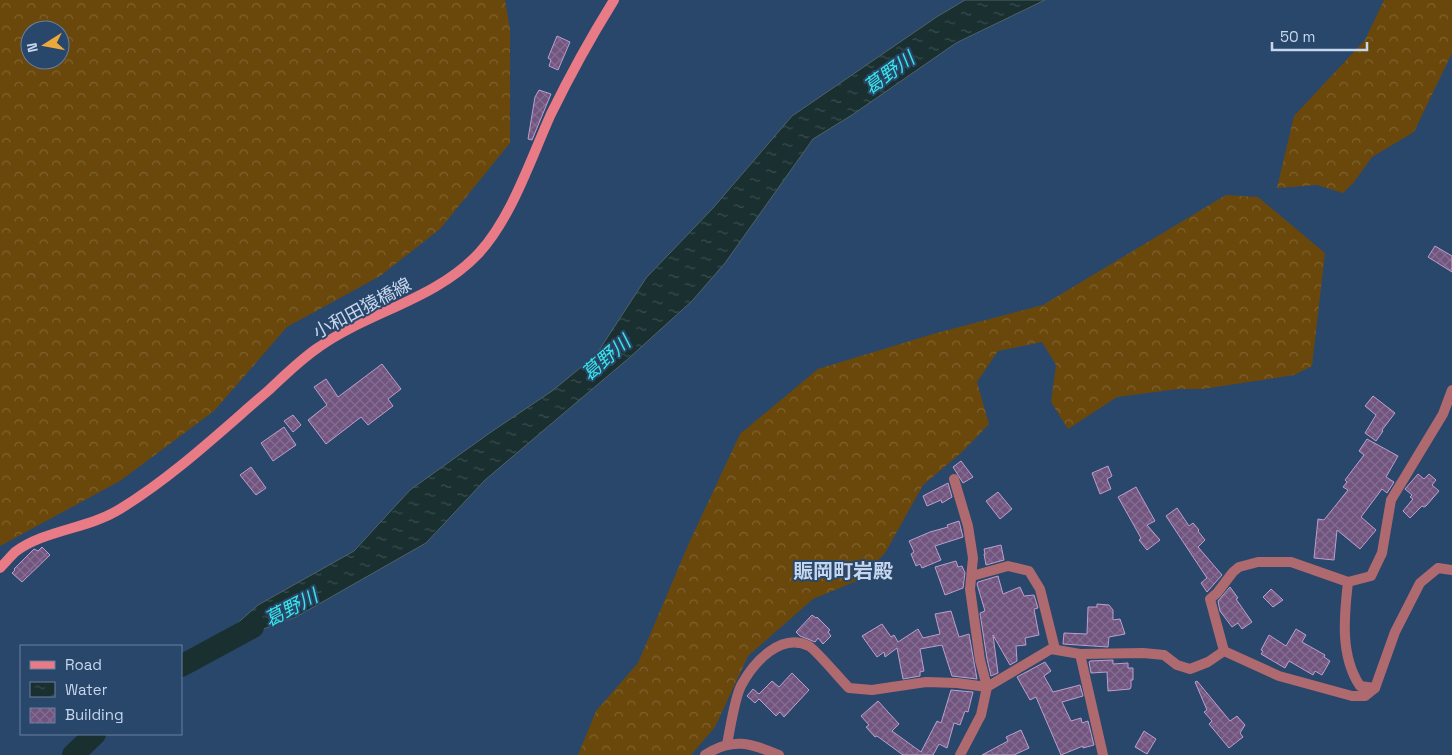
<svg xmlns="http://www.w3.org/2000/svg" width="1452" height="755" viewBox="0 0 1452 755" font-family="'Space Grotesk','Noto Sans JP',sans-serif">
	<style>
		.forest { fill: url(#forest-crowns); fill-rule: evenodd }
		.water { fill: url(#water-ripples); stroke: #4e6269 }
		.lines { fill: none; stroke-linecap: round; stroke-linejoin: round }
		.river { stroke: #1a3030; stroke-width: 22 }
		.building { fill: url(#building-cross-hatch); stroke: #bd9ecc }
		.minor { stroke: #af6a6f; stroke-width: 10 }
		.tertiary { stroke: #af6a6f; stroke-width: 10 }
		.secondary { stroke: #e87b86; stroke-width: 10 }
		.labels { text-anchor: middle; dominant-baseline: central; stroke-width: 4; stroke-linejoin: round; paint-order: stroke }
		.street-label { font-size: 18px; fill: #c6d7ed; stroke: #29466b }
		.water-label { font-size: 19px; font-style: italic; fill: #38e7e8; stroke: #29466b }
		.quarter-label { font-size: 20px; font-weight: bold; fill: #c6d7ed; stroke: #29466b }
	</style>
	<defs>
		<pattern id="forest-crowns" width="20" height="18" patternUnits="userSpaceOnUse" patternTransform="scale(1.25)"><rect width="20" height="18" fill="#6a480b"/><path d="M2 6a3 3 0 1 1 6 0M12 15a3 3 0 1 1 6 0" fill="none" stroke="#7e622f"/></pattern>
		<pattern id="water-ripples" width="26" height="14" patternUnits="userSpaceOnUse" patternTransform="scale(1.25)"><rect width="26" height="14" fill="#1a3030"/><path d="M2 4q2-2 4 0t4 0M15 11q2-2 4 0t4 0" fill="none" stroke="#3a4d4e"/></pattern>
		<pattern id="building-cross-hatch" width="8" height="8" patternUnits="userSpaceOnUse" patternTransform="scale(1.25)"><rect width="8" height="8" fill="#71557e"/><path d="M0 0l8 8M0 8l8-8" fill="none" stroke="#846d91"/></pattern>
	</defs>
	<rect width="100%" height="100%" fill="#29466b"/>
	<g class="forest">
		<path d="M0 0H505L510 29V143L440 229 380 276 287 327 214 411 120 481 0 546ZM30 30H60V60H30Z"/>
		<polygon points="1384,0 1452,0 1452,53 1414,132 1372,157 1354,182 1343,193 1317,185 1277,188 1294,116 1365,40"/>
		<polygon points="1226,195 1258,197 1325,253 1312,366 1294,375 1203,389 1178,389 1117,397 1068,429 1051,402 1056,365 1042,342 998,351 977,382 989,424 962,452 923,485 885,553 859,580 813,599 748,656 715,727 691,755 578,755 596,711 638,663 689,543 740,434 818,369 933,334 1043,305"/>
	</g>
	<polygon class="water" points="965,0 1045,0 956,43 852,115 813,139 725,263 692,301 629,358 485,480 426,543 296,617 258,631 231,646 225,645 225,634 258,605 354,551 410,490 491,432 552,391 596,355 646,278 713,208 792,116 938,16"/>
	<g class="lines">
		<g class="river">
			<polyline points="181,666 253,627"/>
			<polyline points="73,755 95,734"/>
		</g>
	</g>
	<g class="building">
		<polygon points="557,36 570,42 558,70 549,66 551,60 548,58"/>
		<polygon points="539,90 551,94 532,140 528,139 535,97"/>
		<polygon points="1435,246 1452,256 1452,272 1428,257"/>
		<polygon points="382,364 401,389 388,399 393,406 368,425 361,417 326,444 308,420 327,405 314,387 326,379 338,397"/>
		<polygon points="1373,396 1395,413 1382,430 1383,431 1376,441 1365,433 1376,415 1365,406"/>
		<polygon points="293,415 301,425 293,432 284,421"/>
		<polygon points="284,427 296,445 273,461 261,443"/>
		<polygon points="1367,439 1398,456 1386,477 1394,482 1387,493 1382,489 1361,517 1376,530 1360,549 1337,530 1334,560 1314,558 1318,519 1324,520 1348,490 1343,487 1347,482 1345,480 1364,455 1359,451"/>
		<polygon points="961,461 973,477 963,483 953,467"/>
		<polygon points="1108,466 1112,476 1107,479 1111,489 1100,494 1092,473"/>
		<polygon points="251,467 266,488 256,495 240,475"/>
		<polygon points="1418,474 1424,479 1429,474 1436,480 1432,485 1439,491 1426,506 1424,507 1422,506 1410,518 1403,511 1413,499 1410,497 1412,495 1405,489"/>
		<polygon points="948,483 952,497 942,503 941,500 927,506 923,496"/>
		<polygon points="1136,487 1155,521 1147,525 1160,540 1147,550 1139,540 1141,538 1118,497"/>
		<polygon points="998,492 1012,509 1000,519 986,501"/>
		<polygon points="1177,508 1189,526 1193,523 1199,530 1198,531 1205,540 1198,547 1222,575 1207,592 1201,583 1207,578 1166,516"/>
		<polygon points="959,521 963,537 935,546 941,560 922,568 920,564 916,566 911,554 914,552 909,541 930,532 948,527 947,525"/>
		<polygon points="1001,545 1004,560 986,565 984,554 985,554 984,549"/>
		<polygon points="42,547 50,555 22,582 12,573 15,570 14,569 34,549 38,551"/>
		<polygon points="956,561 958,567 962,566 965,573 963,588 945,595 935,567"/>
		<polygon points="998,576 1003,594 1020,587 1024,596 1034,595 1038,608 1034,609 1039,635 1025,638 1026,645 1016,646 1017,661 1010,665 993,635 998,673 991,676 987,659 980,613 985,611 977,584 978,582"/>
		<polygon points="1230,587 1238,598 1236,599 1252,622 1242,629 1238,623 1232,627 1220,611 1218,601"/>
		<polygon points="1271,589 1283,600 1273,607 1263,597"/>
		<polygon points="1097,604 1109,605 1113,610 1113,620 1120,619 1125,634 1109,637 1108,647 1063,644 1064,633 1087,634 1088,607 1097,607"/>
		<polygon points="951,611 959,637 969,634 977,679 952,676 942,645 920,649 924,671 920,672 920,676 903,679 897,648 885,657 884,652 877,657 862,636 882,624 891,637 894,635 898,642 918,629 923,638 940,634 935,614"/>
		<polygon points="812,615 816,618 817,617 830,630 828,632 831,636 823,644 818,638 815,642 800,636 796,632"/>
		<polygon points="1296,629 1306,635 1302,642 1325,655 1324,657 1330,661 1322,675 1315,671 1313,675 1289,661 1285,668 1261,654 1263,651 1261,650 1269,635 1286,646"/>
		<polygon points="1113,660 1113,664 1128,663 1128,668 1133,668 1133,680 1131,680 1131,687 1130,689 1108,691 1107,672 1091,673 1089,662 1090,661"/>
		<polygon points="1045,662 1051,671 1044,676 1053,692 1080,685 1083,696 1062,702 1071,721 1081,718 1082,723 1088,721 1094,745 1083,748 1083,746 1061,755 1036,697 1030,700 1017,677"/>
		<polygon points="792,673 809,690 784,717 780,712 776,716 759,699 755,703 747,696 753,689 759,694 772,681 779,687"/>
		<polygon points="1197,681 1230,721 1237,716 1245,725 1240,733 1243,737 1229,748 1209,724 1212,721 1204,712 1207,710 1195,682"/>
		<polygon points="951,690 973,692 968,712 965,711 960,725 954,723 947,748 939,744 933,755 903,755 877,736 875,737 866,727 869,725 861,716 878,701 899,724 892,731 921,752 937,721 941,723"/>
		<polygon points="1021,730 1029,748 1014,755 982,755 1008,741 1006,737"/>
		<polygon points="1144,731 1156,739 1147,754 1135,747"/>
	</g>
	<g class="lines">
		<g class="minor">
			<polyline points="954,479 968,526 973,558 970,589 980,660 987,687 981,715 960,755"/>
			<polyline points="972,576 1008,566 1029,571 1040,589 1055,649"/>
			<path d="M1348 582C1344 617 1340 656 1360 686L1375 688"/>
			<polyline points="1224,651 1210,599 1217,593 1233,572 1239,567 1258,562 1291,562 1348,582 1371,576 1382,553 1391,500 1443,414 1452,390"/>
			<polyline points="1224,651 1279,676 1352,696 1365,696 1375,688 1395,632 1420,583 1438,568 1452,570"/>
			<polyline points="1080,654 1103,755"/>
			<path d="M727 744C730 730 735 695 742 684 754 662 781 632 809 646 816 650 841 680 849 688L872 690 926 682 957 683 987 687 1051 649 1080 654 1143 653 1164 655 1177 665 1190 669 1208 662 1224 651"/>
		</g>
		<path class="tertiary" d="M705 755C732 737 751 743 779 755"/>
		<path class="secondary" d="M0 568C5 563 10 557 15 552 44 530 88 529 120 509 174 476 221 431 269 390 285 375 301 359 319 347 370 311 435 300 479 253 512 217 531 158 551 114 570 75 591 37 614 0"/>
	</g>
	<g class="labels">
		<g class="street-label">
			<text transform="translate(362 308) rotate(-28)">小和田猿橋線</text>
		</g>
		<g class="water-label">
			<text transform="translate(889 73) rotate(-36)">葛野川</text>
			<text transform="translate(606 358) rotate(-41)">葛野川</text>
			<text transform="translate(291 608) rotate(-28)">葛野川</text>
		</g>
		<g class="quarter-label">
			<text x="843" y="571">賑岡町岩殿</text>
		</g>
	</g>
	<rect x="20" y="645" width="162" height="90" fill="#29466b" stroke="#68809f"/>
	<rect x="30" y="661" width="25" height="8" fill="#e87b86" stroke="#68809f"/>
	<text x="65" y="670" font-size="15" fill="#c6d7ed">Road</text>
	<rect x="30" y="682" width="25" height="15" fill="url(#water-ripples)" stroke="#68809f"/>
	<text x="65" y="695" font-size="15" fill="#c6d7ed">Water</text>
	<rect x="30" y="708" width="25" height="15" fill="url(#building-cross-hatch)" stroke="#68809f"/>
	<text x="65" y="720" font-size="15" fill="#c6d7ed">Building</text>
	<g transform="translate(45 45) rotate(259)"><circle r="24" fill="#29466b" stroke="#68809f"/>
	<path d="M0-4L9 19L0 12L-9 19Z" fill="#eca93b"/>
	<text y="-8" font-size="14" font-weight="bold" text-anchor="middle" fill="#c6d7ed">N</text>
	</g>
	<path d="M1272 42v8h95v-8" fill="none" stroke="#c6d7ed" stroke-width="2.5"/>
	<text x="1280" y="42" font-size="15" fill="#c6d7ed" stroke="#29466b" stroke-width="4" paint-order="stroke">50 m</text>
</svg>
